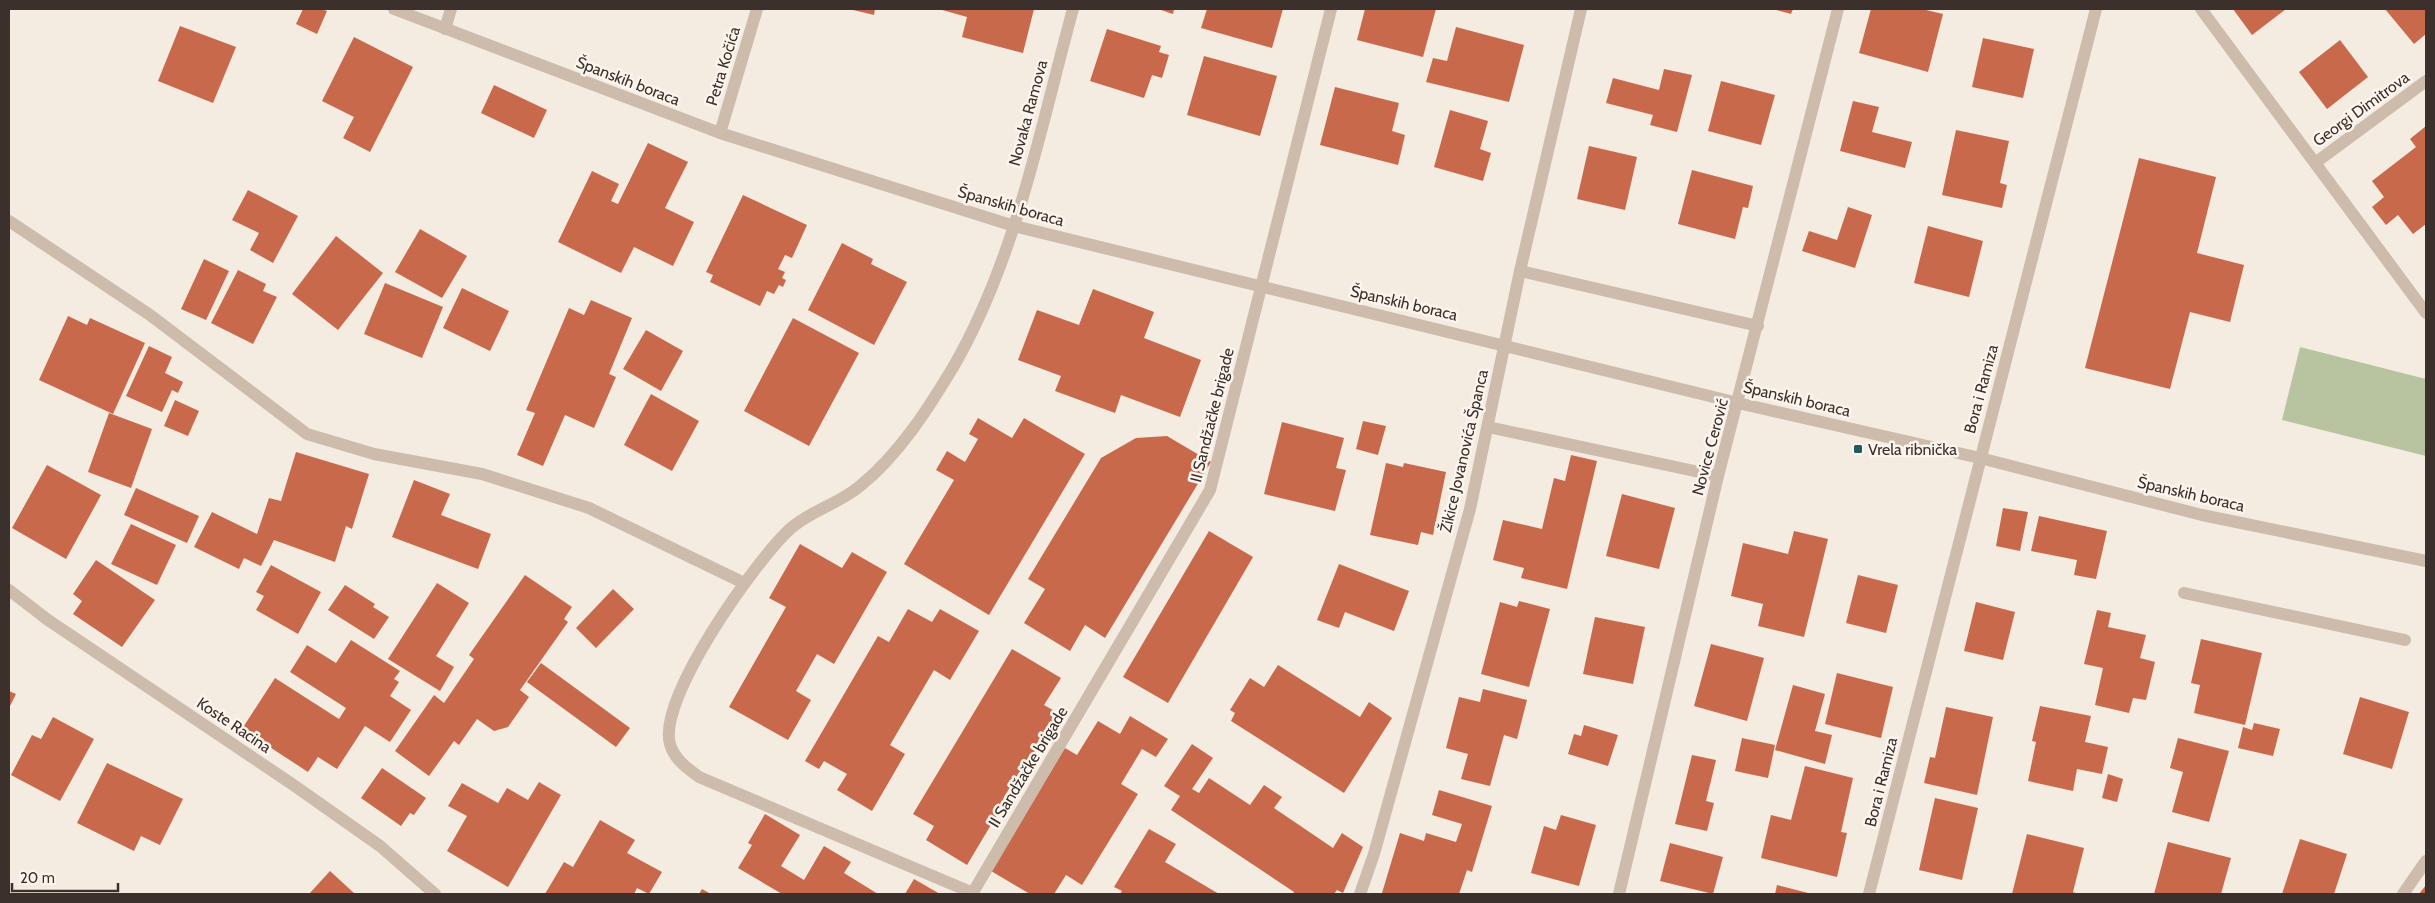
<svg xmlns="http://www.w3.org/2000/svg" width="2435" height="903" viewBox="0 0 2435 903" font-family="Cabin,sans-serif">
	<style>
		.green { fill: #b8c4a0 }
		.building { fill: #c8694b }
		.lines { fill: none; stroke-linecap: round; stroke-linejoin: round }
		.lane { stroke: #cdbbac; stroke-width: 12 }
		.street { stroke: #cdbbac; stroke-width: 12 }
		.poi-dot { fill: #1f5a5e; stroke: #fbf5ee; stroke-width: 2 }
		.labels { text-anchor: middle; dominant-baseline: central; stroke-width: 5; stroke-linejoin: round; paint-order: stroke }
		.street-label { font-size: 16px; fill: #3b302b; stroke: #fbf5ee }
		.poi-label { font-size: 16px; fill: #3b302b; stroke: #fbf5ee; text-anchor: start }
	</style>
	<rect width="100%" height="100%" fill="#f4ebe1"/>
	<polygon class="green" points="2300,347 2426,379 2426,456 2282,420"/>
	<g class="building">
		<polygon points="303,9 321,9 327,11 317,34 296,24"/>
		<polygon points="849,9 875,9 874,15"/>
		<polygon points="939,9 1034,9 1023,53 962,37 967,17"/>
		<polygon points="1158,9 1174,9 1173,14"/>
		<polygon points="1207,9 1283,9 1272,48 1201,28"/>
		<polygon points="1365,9 1436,9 1423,57 1357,40"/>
		<polygon points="1773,9 1793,9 1791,14"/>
		<polygon points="1871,9 1922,9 1943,14 1928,72 1859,53"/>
		<polygon points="2233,9 2286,9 2252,35"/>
		<polygon points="2385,9 2426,9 2426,34 2414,44"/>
		<polygon points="180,26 236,47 213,103 158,81"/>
		<polygon points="1456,27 1524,45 1509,102 1426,82 1433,58 1447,61"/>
		<polygon points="1107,29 1161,46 1159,52 1169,55 1162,78 1152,75 1144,98 1090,81"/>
		<polygon points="354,37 413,67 370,152 343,138 354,117 322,101"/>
		<polygon points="1983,38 2034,49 2023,98 1972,87"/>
		<polygon points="2340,40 2368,77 2327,109 2299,72"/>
		<polygon points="1204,56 1277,76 1260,136 1187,115"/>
		<polygon points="1664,69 1692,75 1677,132 1650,125 1653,115 1606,103 1613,78 1659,90"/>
		<polygon points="1721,81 1775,95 1761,145 1708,131"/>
		<polygon points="494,85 547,110 534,138 481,113"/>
		<polygon points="1335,87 1399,103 1392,131 1405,135 1398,165 1320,145"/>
		<polygon points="1853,101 1879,107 1872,132 1912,142 1905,168 1840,151"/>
		<polygon points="1450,110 1488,121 1480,149 1491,153 1483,181 1434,167"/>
		<polygon points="2426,126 2426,224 2413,234 2398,215 2386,225 2372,207 2384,197 2372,181 2416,147 2410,139"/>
		<polygon points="1956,130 2009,141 2000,183 2007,185 2002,208 1942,195"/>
		<polygon points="648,143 688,162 665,208 694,222 673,266 634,247 621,273 558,242 592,171 619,184 611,201 618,204"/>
		<polygon points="1589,146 1637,157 1625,210 1577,199"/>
		<polygon points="2139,158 2216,177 2197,253 2244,265 2230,322 2190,312 2170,389 2085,368"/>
		<polygon points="1692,170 1753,186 1748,208 1743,207 1735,239 1678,224"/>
		<polygon points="248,190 298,216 273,263 250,250 259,233 232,220"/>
		<polygon points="743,195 807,225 792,258 785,255 778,269 785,272 782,278 786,280 783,287 779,285 774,294 767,291 760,306 710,282 713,275 706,272"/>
		<polygon points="1848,207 1872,215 1855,268 1802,251 1809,231 1837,240"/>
		<polygon points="1928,226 1983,241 1969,297 1914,283"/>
		<polygon points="420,229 467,256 442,298 395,272"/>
		<polygon points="336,236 383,273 338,330 292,294"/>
		<polygon points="842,243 873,259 871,264 907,282 874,345 808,310"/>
		<polygon points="204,259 229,271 206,320 181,309"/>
		<polygon points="238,270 266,284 263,291 277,297 253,344 211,323"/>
		<polygon points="385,283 443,307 422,358 364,334"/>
		<polygon points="462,288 509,311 490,351 443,328"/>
		<polygon points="1093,289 1154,312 1144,338 1201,360 1180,417 1121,395 1115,413 1055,391 1061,376 1018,360 1037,310 1079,325"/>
		<polygon points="591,300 632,318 609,374 616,377 594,428 565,415 543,466 517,455 535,413 526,410 569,308 584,315"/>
		<polygon points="68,316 87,325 90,318 145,343 113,414 39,380"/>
		<polygon points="793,318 859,353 809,446 744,411"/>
		<polygon points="646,330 683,351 661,391 623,369"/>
		<polygon points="149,346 172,357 165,373 183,382 178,393 172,390 162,412 126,396"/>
		<polygon points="651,394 699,421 672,471 624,445"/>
		<polygon points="175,400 199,411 188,436 164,426"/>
		<polygon points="109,413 152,429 131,488 88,472"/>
		<polygon points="978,418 1012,438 1024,418 1085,454 989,615 904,564 954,480 936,470 947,451 965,462 978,439 969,434"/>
		<polygon points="1363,421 1386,426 1378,455 1356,449"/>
		<polygon points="1282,422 1344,438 1336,468 1346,470 1335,511 1264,494"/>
		<polygon points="1167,436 1211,462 1105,638 1085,625 1070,651 1024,623 1045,589 1028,579 1101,458 1136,438"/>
		<polygon points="296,452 369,474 352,529 346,526 335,562 274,540 261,566 244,558 239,569 194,547 212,512 257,534 269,498 281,501"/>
		<polygon points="1571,455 1597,461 1567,589 1521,578 1524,568 1493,560 1503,520 1542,529 1554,478 1565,481"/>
		<polygon points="1386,463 1403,467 1404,463 1446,472 1433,535 1421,532 1418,545 1370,535"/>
		<polygon points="47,465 101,495 66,559 12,528"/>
		<polygon points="414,480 450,494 441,515 491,534 478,569 392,537"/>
		<polygon points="136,488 199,516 187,543 124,515"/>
		<polygon points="1622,494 1675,508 1659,569 1606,556"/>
		<polygon points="2003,508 2028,512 2020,551 1996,546"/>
		<polygon points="2039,516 2107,531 2096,579 2074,575 2077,560 2031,551"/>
		<polygon points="131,524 176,545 157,585 111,564"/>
		<polygon points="1209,531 1253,557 1168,703 1123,677"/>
		<polygon points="1794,531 1828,539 1804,637 1758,626 1763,604 1731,596 1743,543 1788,554"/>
		<polygon points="800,544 842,568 852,552 887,572 834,664 817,654 796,691 811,700 788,740 729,707 786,607 769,598"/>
		<polygon points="96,560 155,600 122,647 73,614 82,601 73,594"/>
		<polygon points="1339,564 1409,591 1394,631 1345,612 1339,628 1317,620"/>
		<polygon points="271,565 321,592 298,634 256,610 264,596 256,592"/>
		<polygon points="525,575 572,607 564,619 568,622 520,690 529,697 508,727 494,731 477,719 459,745 454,741 429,776 395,751 434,695 444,703 474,659 469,655"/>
		<polygon points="1858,575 1898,585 1886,633 1846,623"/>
		<polygon points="437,583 469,603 436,656 454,667 440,691 388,659"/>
		<polygon points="345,585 375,604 373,607 389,617 374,639 328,610"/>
		<polygon points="613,589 634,609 596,648 576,628"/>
		<polygon points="1519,601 1550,609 1529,687 1481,674 1500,602 1517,607"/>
		<polygon points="1976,602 2015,612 2003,660 1964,651"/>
		<polygon points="908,609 932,622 940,609 979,631 950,680 934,670 890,745 905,754 872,811 837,790 847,774 824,761 819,769 805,761 878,636 889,642"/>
		<polygon points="2097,610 2111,613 2108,627 2146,635 2140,658 2155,662 2146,700 2133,698 2129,713 2095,705 2103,668 2084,664"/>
		<polygon points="1595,617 1645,627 1633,684 1583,674"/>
		<polygon points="2201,639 2262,653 2245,725 2194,713 2200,685 2191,683"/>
		<polygon points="351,640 400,671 394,679 399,682 390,696 411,710 390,742 365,726 337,769 318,757 308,772 242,729 275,678 339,719 346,708 290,672 307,645 336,663"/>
		<polygon points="1711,644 1764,658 1747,721 1694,706"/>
		<polygon points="1012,649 1061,678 1044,705 1058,713 1024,769 1022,768 1004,797 1007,798 967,865 926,840 934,826 913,814"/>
		<polygon points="541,663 630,728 616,747 527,682"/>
		<polygon points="1278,665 1360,717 1369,702 1392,718 1344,793 1231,721 1235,713 1230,710 1250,678 1264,687"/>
		<polygon points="1837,673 1893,687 1881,738 1825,724"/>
		<polygon points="1793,685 1825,694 1815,731 1832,735 1825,764 1775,750"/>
		<polygon points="1483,689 1527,700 1517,739 1504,735 1490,786 1461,779 1468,754 1446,748 1459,697 1480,702"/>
		<polygon points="9,691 16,694 9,708"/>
		<polygon points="2360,697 2409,712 2392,769 2343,754"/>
		<polygon points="2040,706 2091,716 2085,742 2108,747 2102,774 2077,769 2073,791 2028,781 2036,742 2032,741"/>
		<polygon points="1946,707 1993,717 1977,795 1924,783 1930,757 1935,758"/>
		<polygon points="1130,716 1168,739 1156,757 1142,749 1121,784 1138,794 1082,885 1066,875 1054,894 1030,894 991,871 1065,748 1077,755 1098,721 1120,734"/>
		<polygon points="53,717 94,739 60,801 11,775 32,735 41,739"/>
		<polygon points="2254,723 2280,729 2273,756 2238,748 2243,727 2252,730"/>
		<polygon points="1584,725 1618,735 1608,766 1568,754 1574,734 1581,736"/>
		<polygon points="1742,738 1775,745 1768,778 1735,771"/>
		<polygon points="2178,738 2229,751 2209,822 2172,812 2183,772 2170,768"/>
		<polygon points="1192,744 1213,758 1192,789 1199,793 1209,778 1250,805 1264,785 1282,797 1274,808 1333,848 1342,833 1363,847 1343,893 1337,890 1334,894 1293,894 1294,892 1171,810 1180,796 1164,786"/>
		<polygon points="1692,755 1716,760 1706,801 1714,803 1707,831 1675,824"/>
		<polygon points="107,763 183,799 160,845 141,836 134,851 77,823"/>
		<polygon points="1805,766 1853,778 1841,832 1847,833 1837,877 1761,858 1771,815 1791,820"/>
		<polygon points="382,768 426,798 414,815 410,813 401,826 361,798"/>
		<polygon points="2108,774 2123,779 2117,802 2102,798"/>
		<polygon points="539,782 561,795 508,887 447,851 467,816 448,806 462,783 498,803 507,788 528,800"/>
		<polygon points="1439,790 1492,806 1472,872 1467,870 1459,894 1382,893 1400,833 1424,841 1426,833 1456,842 1462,824 1432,815"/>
		<polygon points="1935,798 1978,808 1962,880 1919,870"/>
		<polygon points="765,814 800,835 781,866 804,880 824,846 851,862 844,873 878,894 782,894 738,868 752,845 748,843"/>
		<polygon points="1561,815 1596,825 1579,886 1531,873 1544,826 1556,830"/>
		<polygon points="600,820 635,840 627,853 662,872 649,894 637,888 634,894 545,894 564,862 573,867"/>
		<polygon points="1149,829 1176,844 1165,862 1219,894 1120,894 1122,891 1114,887"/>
		<polygon points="2027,834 2084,848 2073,892 2078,894 2012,894"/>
		<polygon points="2300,839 2347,854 2334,894 2282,894"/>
		<polygon points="2168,842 2231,858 2221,894 2154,894"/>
		<polygon points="1670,843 1723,857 1713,894 1660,881"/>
		<polygon points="330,871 355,894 309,894"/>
		<polygon points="914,879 940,894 905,894"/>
		<polygon points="1777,885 1812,894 1775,894"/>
		<polygon points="2426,885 2426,894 2419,894"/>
		<polygon points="702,889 711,894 699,894"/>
	</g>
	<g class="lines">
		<polyline class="lane" points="2184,593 2405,640"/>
		<g class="street">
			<polyline points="394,9 720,133 1014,226 1738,403 1980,458 2202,515 2426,561"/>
			<polyline points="2201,9 2426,313"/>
			<polyline points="445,29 451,9"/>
			<polyline points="720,133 757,9"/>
			<polyline points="2315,163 2426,81"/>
			<polyline points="9,221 150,315 307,434 374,454 482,474 589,508 744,583"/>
			<polyline points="1520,271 1758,326"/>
			<polyline points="1488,427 1718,476"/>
			<polyline points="9,590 48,620 292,784 380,846 435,894"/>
			<path d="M973 893 699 777C687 768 674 759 670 744 657 699 756 560 790 529 811 510 839 504 860 486 899 455 930 406 955 364 1017 255 1040 129 1073 9"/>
			<polyline points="972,894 1210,490 1331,9"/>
			<polyline points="1360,894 1374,854 1470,509 1520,271 1581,9"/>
			<polyline points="1619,894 1718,476 1838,9"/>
			<polyline points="1869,894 2096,9"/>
			<polyline points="2403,894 2426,861"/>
		</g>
	</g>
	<rect class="poi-dot" x="1853" y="444" width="10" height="10" rx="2.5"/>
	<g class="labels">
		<g class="street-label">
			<text transform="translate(723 66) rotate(-73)">Petra Kočića</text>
			<text transform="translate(628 81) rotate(21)">Španskih boraca</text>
			<text transform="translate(2361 109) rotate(-36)">Georgi Dimitrova</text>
			<text transform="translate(1028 113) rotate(-75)">Novaka Ramova</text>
			<text transform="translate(1011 206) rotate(16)">Španskih boraca</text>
			<text transform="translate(1404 303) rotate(13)">Španskih boraca</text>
			<text transform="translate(1981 389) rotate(-75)">Bora i Ramiza</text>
			<text transform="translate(1797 399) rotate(13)">Španskih boraca</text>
			<text transform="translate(1212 415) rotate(-76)">II Sandžačke brigade</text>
			<text transform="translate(1710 447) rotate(-75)">Novice Cerović</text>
			<text transform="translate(1464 451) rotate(-77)">Žikice Jovanovića Španca</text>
			<text transform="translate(2191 494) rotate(13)">Španskih boraca</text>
			<text transform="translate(234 725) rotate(34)">Koste Racina</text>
			<text transform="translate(1028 767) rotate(-59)">II Sandžačke brigade</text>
			<text transform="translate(1881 782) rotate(-76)">Bora i Ramiza</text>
		</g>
		<g class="poi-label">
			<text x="1868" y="449">Vrela ribnička</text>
		</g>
	</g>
	<rect width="2435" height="903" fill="none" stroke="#3b302b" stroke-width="20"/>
	<path d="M12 883v8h106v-8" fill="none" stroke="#3b302b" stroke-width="2.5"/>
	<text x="20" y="883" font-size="15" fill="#3b302b" stroke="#fbf5ee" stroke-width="4" paint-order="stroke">20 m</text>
</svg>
